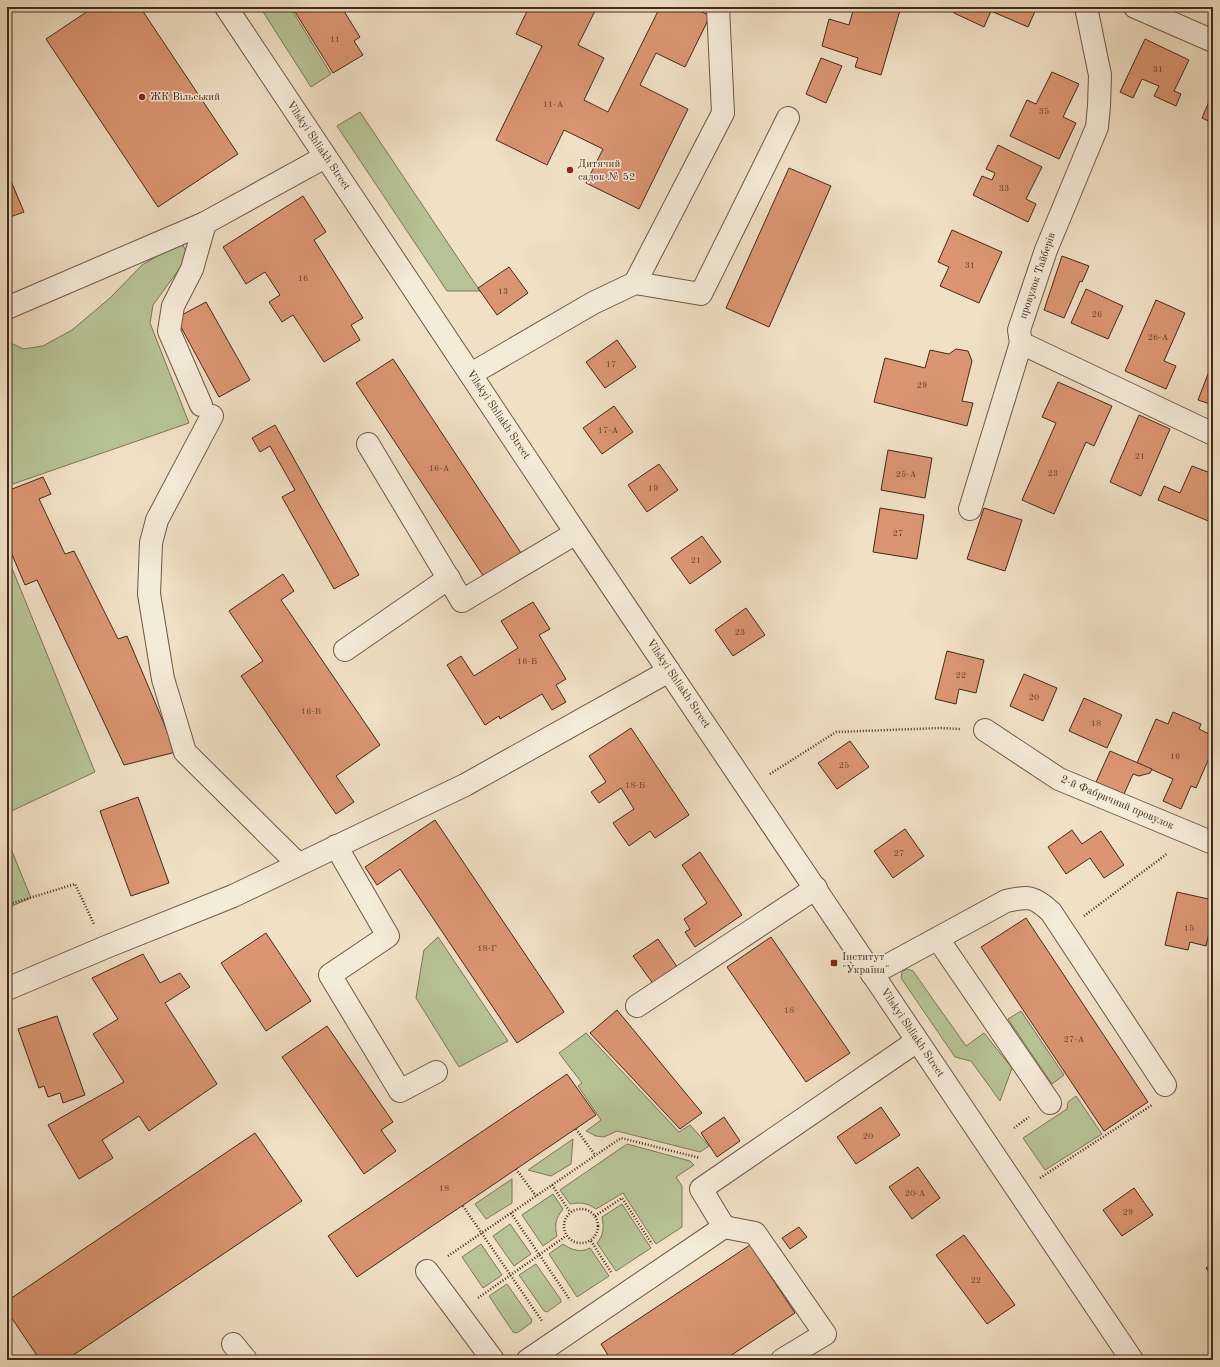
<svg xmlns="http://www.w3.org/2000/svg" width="1220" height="1367" viewBox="0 0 1220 1367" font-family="'Old Standard TT',serif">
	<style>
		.green { fill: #b7c396; stroke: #7e7658 }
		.building { fill: #db9572; stroke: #442a1a }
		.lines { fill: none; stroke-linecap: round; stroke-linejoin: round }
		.minor-casing { stroke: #6f5844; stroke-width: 24 }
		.path { stroke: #442a1a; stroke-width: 2.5; stroke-dasharray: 1 2; stroke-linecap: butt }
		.minor { stroke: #f5ebd9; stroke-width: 22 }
		.poi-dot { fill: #8f2418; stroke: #f5ebd9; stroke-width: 1.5 }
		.labels { text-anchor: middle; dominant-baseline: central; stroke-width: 3; stroke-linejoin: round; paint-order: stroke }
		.number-label { font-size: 9px; fill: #6a4530 }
		.poi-label { font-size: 11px; fill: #442a1a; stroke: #f5ebd9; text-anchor: start }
		.street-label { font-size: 11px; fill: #442a1a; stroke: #f5ebd9 }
	</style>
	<rect width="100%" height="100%" fill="#f0e0c4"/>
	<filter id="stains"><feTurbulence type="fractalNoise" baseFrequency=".005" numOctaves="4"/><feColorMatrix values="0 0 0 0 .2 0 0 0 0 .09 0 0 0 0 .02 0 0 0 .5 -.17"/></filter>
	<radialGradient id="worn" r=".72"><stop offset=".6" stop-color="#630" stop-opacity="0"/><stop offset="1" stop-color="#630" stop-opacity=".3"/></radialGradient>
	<g class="green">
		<polygon points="260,7 290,7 331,74 311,87"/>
		<polygon points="360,112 480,291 447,291 337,126"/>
		<polygon points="182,242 188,257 153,305 150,323 189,423 7,486 7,344 13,344 23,349 43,346 72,330 110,298 142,265"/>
		<polygon points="7,556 95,772 7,813"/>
		<polygon points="7,839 31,898 7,908"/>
		<polygon points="438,937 508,1041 459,1067 416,998 424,950"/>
		<polygon points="907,969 913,971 966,1046 984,1033 1012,1068 1000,1101 971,1061 955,1057 901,978 902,972"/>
		<polygon points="1021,1011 1064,1075 1052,1084 1008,1019"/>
		<polygon points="586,1033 679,1132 690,1125 709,1146 700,1152 617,1131 604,1137 596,1136 586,1131 601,1120 578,1086 582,1083 559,1053"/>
		<polygon points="1076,1096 1102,1134 1045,1170 1023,1138 1067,1109 1068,1102"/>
		<polygon points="573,1139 571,1164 551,1176 528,1170"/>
		<path d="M627 1144 690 1161 694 1165 676 1177 682 1186V1227L656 1244 623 1193 596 1209C588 1203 580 1202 570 1204L560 1190Z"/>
		<polygon points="512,1179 512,1203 486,1219 475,1204"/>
		<path d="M553 1194 563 1209C556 1218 554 1225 557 1236L543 1246 522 1215Z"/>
		<path d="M622 1204 651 1248 616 1271 597 1243C604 1235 604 1227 602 1217Z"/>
		<polygon points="510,1224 531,1254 514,1266 493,1236"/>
		<polygon points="481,1244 502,1275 483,1288 462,1257"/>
		<path d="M563 1244C571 1250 581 1253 590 1248L609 1276 577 1297 549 1254Z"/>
		<polygon points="536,1264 561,1300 561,1302 547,1312 544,1311 519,1275"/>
		<polygon points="507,1284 532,1320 531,1323 517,1333 513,1332 489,1296"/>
	</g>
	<g class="building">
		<polygon points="94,7 140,7 238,154 158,207 46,39"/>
		<polygon points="292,7 344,7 342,8 360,37 354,41 363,55 333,73"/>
		<polygon points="529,7 597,7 578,45 604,58 584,100 608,112 660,7 693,7 710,16 685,67 656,53 640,85 688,109 639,209 586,183 603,149 564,130 547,165 496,140 542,46 516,34"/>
		<polygon points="854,7 901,7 881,75 855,67 858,58 822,46 829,19 849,25"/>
		<polygon points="948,7 1037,7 1028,27 991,11 984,27 954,13 955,10"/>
		<polygon points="1203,7 1213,7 1213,12 1203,8"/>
		<polygon points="1145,39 1189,60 1174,91 1181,94 1176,106 1154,96 1159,86 1142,79 1133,98 1120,92"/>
		<polygon points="821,58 842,66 826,103 806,94"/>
		<polygon points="1052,72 1079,84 1063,117 1076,123 1059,159 1010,136 1027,100 1036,104"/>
		<polygon points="1213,92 1213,123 1202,118"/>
		<polygon points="998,145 1042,167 1026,199 1036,204 1028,222 973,195 982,176 992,180 995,173 986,169"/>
		<polygon points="789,168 831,186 769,327 726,308"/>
		<polygon points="11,181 24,212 7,218 7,183"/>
		<polygon points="303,196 326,232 314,240 363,318 351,325 360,340 324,362 293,315 282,322 269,302 280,295 265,272 246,284 223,247"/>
		<polygon points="952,230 1002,252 979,303 940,286 949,267 938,262"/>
		<polygon points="1062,256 1089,266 1082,282 1080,281 1064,318 1044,310"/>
		<polygon points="509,267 528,293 497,315 478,288"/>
		<polygon points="1086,289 1123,306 1108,339 1071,323"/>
		<polygon points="1156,300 1185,313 1164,361 1176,366 1166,389 1125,371"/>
		<polygon points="206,302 250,380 219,397 176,318"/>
		<polygon points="617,340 636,367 605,388 586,362"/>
		<polygon points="956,349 968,351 972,361 962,401 973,403 967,426 874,402 885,358 925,368 930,350 949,354"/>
		<polygon points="393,359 521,553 484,577 356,383"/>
		<polygon points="1213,361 1213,405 1198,400"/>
		<polygon points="1058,382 1112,406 1094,446 1086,442 1054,514 1022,500 1056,423 1042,417"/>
		<polygon points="614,406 633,432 602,454 583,428"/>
		<polygon points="1139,415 1170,429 1141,496 1110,482"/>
		<polygon points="275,425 359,575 334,589 282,497 295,490 270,446 260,452 252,438"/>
		<polygon points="888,450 932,458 925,498 881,490"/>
		<polygon points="659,464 678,490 647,512 628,485"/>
		<polygon points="1192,466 1213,474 1213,523 1158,500 1164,486 1180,493"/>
		<polygon points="43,477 51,494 39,499 65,554 74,551 118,639 127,636 176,752 124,765 37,580 25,585 7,543 7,491"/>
		<polygon points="880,508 924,515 917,559 873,552"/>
		<polygon points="984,508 1022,520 1005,571 967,559"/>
		<polygon points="702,536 721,562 690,584 671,558"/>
		<polygon points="283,574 294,591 281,600 380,745 336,776 354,802 336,814 241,676 263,661 229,611"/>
		<polygon points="533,602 550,629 539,635 566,679 556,685 566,702 552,710 542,694 500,719 499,716 485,725 447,665 461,656 474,676 518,648 501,621"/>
		<polygon points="746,608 765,635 733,656 715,630"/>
		<polygon points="947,651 984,660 976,693 959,689 956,704 935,699"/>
		<polygon points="1024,674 1057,688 1043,721 1010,706"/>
		<polygon points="1084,698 1122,715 1107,748 1069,731"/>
		<polygon points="1173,712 1201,724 1199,729 1213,736 1213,749 1196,788 1191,786 1181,809 1163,801 1173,779 1137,763 1156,719 1168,724"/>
		<polygon points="631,728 689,815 655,838 650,831 629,846 613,823 634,809 621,788 599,803 591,792 606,782 589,756"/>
		<polygon points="850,741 869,767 837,789 818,763"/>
		<polygon points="1110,751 1152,769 1150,773 1139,776 1133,774 1124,794 1096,782"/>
		<polygon points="138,797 169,883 131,896 100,811"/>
		<polygon points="435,820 564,1012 517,1043 400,869 377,885 365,867"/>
		<polygon points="905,829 924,856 893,878 874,851"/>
		<polygon points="1072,830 1082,844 1101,831 1124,865 1104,878 1090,858 1066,874 1048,847"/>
		<polygon points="700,852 742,915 695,947 685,932 690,929 684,919 707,903 682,865"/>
		<polygon points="1177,892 1213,900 1213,914 1206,946 1190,942 1188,950 1165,945"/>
		<polygon points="1026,918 1148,1102 1104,1131 981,947"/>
		<polygon points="266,933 311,1001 266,1031 221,963"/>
		<polygon points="771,937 850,1053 806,1082 727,967"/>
		<polygon points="658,939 678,968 654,985 633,956"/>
		<polygon points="143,954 160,983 180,973 190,987 165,1003 217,1084 149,1131 139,1116 102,1140 113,1158 79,1179 48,1125 124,1082 93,1034 118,1019 92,978"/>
		<polygon points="617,1010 702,1113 680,1129 590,1033"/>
		<polygon points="57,1016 85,1095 63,1103 60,1093 48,1097 44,1086 39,1088 18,1029"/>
		<polygon points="327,1026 393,1122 381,1130 396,1151 364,1174 282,1057"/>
		<polygon points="567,1074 596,1115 357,1277 328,1236"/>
		<polygon points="881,1107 900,1135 856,1164 837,1137"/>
		<polygon points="724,1117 740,1141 717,1157 701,1133"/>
		<polygon points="255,1133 302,1201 66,1360 40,1360 7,1311 7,1301"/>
		<polygon points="918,1167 940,1198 912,1219 889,1187"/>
		<polygon points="1134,1188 1153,1215 1122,1236 1103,1210"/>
		<polygon points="799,1227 807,1237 790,1249 782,1238"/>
		<polygon points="964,1235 1015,1305 987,1324 936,1255"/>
		<polygon points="750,1245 795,1313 724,1360 611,1360 601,1344"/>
		<polygon points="1213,1263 1213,1278 1206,1268"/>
	</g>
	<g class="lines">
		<g class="minor-casing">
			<g id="minor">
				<polyline points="226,7 576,533 1132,1360"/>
				<polyline points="1086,7 1100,75 1099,106 1097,127 1046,250 1019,330 1021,343 1213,434"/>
				<polyline points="1135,7 1213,41"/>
				<polyline points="635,283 723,113 718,7"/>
				<polyline points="7,308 205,223 325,157"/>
				<polyline points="471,374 593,303 635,283 701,294 788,118"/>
				<polyline points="201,405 169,331 173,306 192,269 205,223"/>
				<polyline points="212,416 157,520 151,543 149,594 163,679 185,752 298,864"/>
				<polyline points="368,444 462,601 576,533"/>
				<polyline points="970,509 1021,343"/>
				<polyline points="345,650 449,578"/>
				<polyline points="985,730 1059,779 1213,843"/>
				<polyline points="336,846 388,936 330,975 400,1091 436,1072"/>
				<polyline points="938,939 1050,1103"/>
				<path d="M872 974 1006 901C1029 896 1034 896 1051 912L1165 1085"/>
				<polyline points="7,989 106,947 233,896 465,785 669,671"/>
				<polyline points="637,1006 816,888"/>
				<polyline points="724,1227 755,1233 825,1334 782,1360"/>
				<polyline points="427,1271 493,1360"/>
				<polyline points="233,1344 246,1360"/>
				<polyline points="528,1360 724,1227 701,1189 917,1041"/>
			</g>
		</g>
		<g class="path">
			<polyline points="770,774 836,732 941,728 961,729"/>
			<polyline points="7,905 75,884 94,924"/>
			<polyline points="1084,916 1168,853"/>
			<polyline points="1014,1128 1029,1117"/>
			<polyline points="576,1129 595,1155"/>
			<polyline points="516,1169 536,1196"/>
			<polyline points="1040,1178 1152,1105"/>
			<polyline points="552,1185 570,1212"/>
			<polyline points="463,1206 542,1321"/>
			<circle cx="581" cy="1226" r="17"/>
			<polyline points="511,1213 570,1300"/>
			<polyline points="595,1216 622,1198 652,1244"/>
			<polyline points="591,1241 611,1272"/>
			<polyline points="448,1256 621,1138 700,1158"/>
			<polyline points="478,1298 566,1236"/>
		</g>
		<use href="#minor" class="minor"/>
	</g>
	<g class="poi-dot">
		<circle cx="142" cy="97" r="4"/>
		<circle cx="570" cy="170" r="4"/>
		<rect x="830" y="959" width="8" height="8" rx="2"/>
	</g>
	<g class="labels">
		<g class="number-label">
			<text x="335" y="39">11</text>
			<text x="1158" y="69">31</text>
			<text x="553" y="104">11-А</text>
			<text x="1044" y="111">35</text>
			<text x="1004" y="188">33</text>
			<text x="970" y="265">31</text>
			<text x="303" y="278">16</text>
			<text x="503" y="291">13</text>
			<text x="1097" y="314">26</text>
			<text x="1158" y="337">26-А</text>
			<text x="611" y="364">17</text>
			<text x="922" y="385">29</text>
			<text x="608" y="430">17-А</text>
			<text x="1140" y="456">21</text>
			<text x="439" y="468">16-А</text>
			<text x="1053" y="473">23</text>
			<text x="906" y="474">25-А</text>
			<text x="653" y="488">19</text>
			<text x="898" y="533">27</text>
			<text x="696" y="560">21</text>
			<text x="740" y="632">23</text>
			<text x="527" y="661">16-Б</text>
			<text x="961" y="675">22</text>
			<text x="1034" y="697">20</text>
			<text x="311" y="711">16-В</text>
			<text x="1096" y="723">18</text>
			<text x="1175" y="756">16</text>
			<text x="844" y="765">25</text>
			<text x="635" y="785">18-Б</text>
			<text x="899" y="853">27</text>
			<text x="1189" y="928">15</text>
			<text x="487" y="948">18-Г</text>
			<text x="789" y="1010">18</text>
			<text x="1074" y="1039">27-А</text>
			<text x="868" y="1136">20</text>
			<text x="444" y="1188">18</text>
			<text x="915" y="1193">20-А</text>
			<text x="1128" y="1212">29</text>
			<text x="976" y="1280">22</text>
		</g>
		<g class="poi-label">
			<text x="150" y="97">ЖК Вільський</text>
			<text x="578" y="164">Дитячий<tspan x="578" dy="13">садок № 52</tspan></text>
			<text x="842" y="957">Інститут<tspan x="842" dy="13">"Україна"</tspan></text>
		</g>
		<g class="street-label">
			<text transform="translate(318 146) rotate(56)">Vilskyi Shliakh Street</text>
			<text transform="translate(1038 276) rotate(-71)">провулок Тайберів</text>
			<text transform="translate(498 415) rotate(56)">Vilskyi Shliakh Street</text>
			<text transform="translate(678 684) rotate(56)">Vilskyi Shliakh Street</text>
			<text transform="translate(1117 803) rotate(23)">2-й Фабричний провулок</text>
			<text transform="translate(912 1033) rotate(56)">Vilskyi Shliakh Street</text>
		</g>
	</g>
	<rect width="1220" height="1367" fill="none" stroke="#f0e0c4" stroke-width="24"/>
	<rect x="8" y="8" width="1204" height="1351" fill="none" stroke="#442a1a" stroke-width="2"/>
	<rect x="12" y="12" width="1196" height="1343" fill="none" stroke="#442a1a"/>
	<rect width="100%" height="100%" filter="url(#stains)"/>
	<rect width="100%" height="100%" fill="url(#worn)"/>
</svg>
